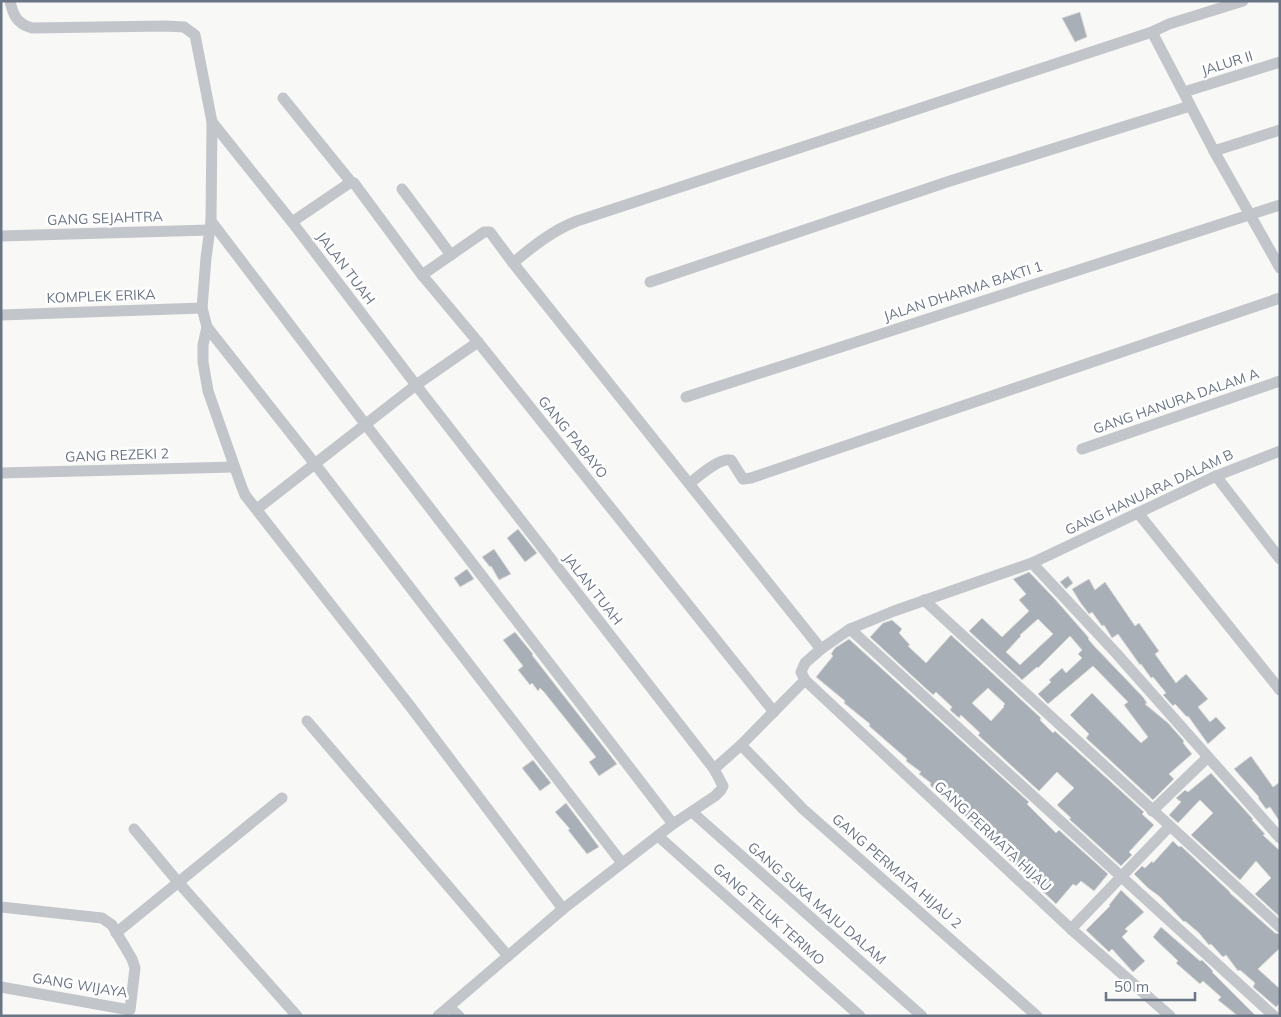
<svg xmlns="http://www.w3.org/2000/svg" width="1281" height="1017" viewBox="0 0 1281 1017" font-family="Mulish,sans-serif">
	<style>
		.building { fill: #a9afb6; stroke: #dadad8; fill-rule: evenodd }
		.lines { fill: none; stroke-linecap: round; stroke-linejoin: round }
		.street { stroke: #c2c5c9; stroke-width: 11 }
		.labels { text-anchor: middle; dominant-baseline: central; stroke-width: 5; stroke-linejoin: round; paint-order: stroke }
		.street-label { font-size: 14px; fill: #697485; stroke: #fff }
	</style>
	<rect width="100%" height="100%" fill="#f8f8f6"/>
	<g class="building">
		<polygon points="1080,12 1087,37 1075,42 1062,18"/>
		<polygon points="518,529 537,553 525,562 507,538"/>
		<polygon points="494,549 511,574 499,580 491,566 490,567 482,557"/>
		<polygon points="467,569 474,579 460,587 454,578"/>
		<path d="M1029 572 1054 598 1089 638 1088 639 1096 648 1143 697 1147 703 1145 704 1168 723 1184 741 1183 743 1192 754 1169 774 1174 779 1153 800 1086 738 1089 734 1070 715 1092 693 1141 743 1148 737 1124 705 1128 702 1093 666 1048 704 1038 694 1051 682 1049 680 1062 668 1066 673 1082 658 1078 654 1082 650 1070 636 1038 668 1037 667 1022 680 969 631 982 618 1002 637 1029 611 1019 600 1026 594 1013 579ZM1038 619 1053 634 1020 665 1006 652 1021 636 1020 635Z"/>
		<polygon points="1068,576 1073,583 1066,589 1060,582"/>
		<polygon points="1089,579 1095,590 1105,582 1135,626 1139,623 1159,651 1155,654 1176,683 1186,674 1208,699 1198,707 1210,722 1216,717 1226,728 1208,744 1188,716 1187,717 1175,704 1173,706 1163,695 1166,693 1153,677 1151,678 1141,664 1140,665 1118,634 1112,638 1104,625 1102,626 1092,612 1089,614 1080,602 1072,589"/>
		<path d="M892 620 902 629 899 633 910 645 908 646 926 663 951 635 1041 718 1040 720 1053 733 1055 731 1144 812 1142 814 1154 825 1129 852 1132 855 1121 866 1069 819 1071 818 1057 805 1074 788 1057 772 1039 791 978 735 980 733 961 715 959 718 950 710 952 707 936 692 933 695 870 637 883 623ZM988 688 1005 704 1003 706 1004 707 991 721 972 703Z"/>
		<polygon points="515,632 528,648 533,654 532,655 617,764 599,776 589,762 596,757 544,692 540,688 538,691 532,683 530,685 518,670 523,666 503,640"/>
		<polygon points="849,639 1029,802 1027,804 1056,833 1059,830 1108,874 1094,891 1081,881 1076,886 1073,884 1056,904 998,849 1000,847 930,785 931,783 919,774 921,772 906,761 907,759 869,726 870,724 844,703 845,701 816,677 833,656 831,654 835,648"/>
		<polygon points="1251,756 1273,787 1280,782 1280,822 1270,807 1266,809 1258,798 1259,797 1234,769"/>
		<polygon points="533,760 551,783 540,791 522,768"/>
		<polygon points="1211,773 1253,819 1252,820 1265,834 1263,835 1280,851 1280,917 1255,894 1271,878 1256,861 1240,880 1191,835 1213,813 1200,800 1178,823 1169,815 1181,802 1176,798 1185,790 1188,792"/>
		<polygon points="566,803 588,832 599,847 587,854 568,830 570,829 555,812"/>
		<polygon points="1173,841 1179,847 1181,846 1230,892 1230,893 1275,933 1280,934 1280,948 1258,969 1280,989 1280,1003 1276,1007 1253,987 1255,983 1240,970 1238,971 1226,955 1223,957 1211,944 1209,945 1199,933 1185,921 1184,922 1159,896 1148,888 1134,874 1142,866 1145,868 1152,861 1153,863"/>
		<polygon points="1121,890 1144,912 1125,929 1128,931 1122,937 1145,961 1133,972 1112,949 1109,952 1086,930 1110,906 1109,905"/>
		<polygon points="1161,927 1200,961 1202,960 1213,971 1212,972 1256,1016 1238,1016 1218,1000 1221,997 1203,981 1200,984 1176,963 1178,961 1153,937"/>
	</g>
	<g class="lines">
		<g class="street">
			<path d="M10 1C13 15 17 24 32 28L166 26 184 27 195 35 212 122 211 221 206 258 202 308 207 327 203 345V362L208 391 241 485 245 495 410 706 563 909"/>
			<polyline points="1243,1 1169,24 1152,32 1214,151 1280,268"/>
			<polyline points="1184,92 1280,62"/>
			<polyline points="283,98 351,182"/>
			<polyline points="212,122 292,222 416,385 714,769 723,786 721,790 715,796 673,824 563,909 438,1016"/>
			<polyline points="1214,151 1280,130"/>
			<polyline points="402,189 451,255"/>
			<polyline points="211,221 366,425 673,824"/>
			<polyline points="292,222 351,182 354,183 422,275 478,342 774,712"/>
			<polyline points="1,236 210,230"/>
			<polyline points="513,263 821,649"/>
			<path d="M422 275 484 232H490L513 263C532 247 553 230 577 221L1152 32"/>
			<polyline points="650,282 950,181 1190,106"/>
			<polyline points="1,315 202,308"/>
			<polyline points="207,327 315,464 622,863"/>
			<polyline points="686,397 1280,205"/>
			<polyline points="1082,449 1280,381"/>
			<polyline points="1,473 234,467"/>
			<polyline points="1216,476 1280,559"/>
			<path d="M690 483C699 476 720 457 731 460L743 479 751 478 1280 298"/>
			<polyline points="257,509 416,385 478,342"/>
			<polyline points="1138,513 1280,690"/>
			<polyline points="1032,563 1116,653 1280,838"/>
			<polyline points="924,600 1280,927"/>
			<polyline points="850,629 1274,1016"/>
			<polyline points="307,721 508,956"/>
			<polyline points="741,745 803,809 1037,1016"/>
			<polyline points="714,769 741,745 805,680"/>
			<polyline points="1152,811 1208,757"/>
			<polyline points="692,812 922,1016"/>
			<polyline points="134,829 178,882 297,1016"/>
			<polyline points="658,836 860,1016"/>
			<polyline points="1,907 102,918 112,925 132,959 135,968 130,1010 1,987"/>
			<polyline points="1071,929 1169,827"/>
			<polyline points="116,933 282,798"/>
			<polyline points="449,1007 459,1016"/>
			<polyline points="1170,1016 1071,929 805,680 801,672 805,663 821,649 850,629 894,611 1032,563 1216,476 1280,451"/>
		</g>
	</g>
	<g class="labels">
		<g class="street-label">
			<text transform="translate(1227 63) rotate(-17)">JALUR II</text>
			<text transform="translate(105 218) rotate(-2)">GANG SEJAHTRA</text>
			<text transform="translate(346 268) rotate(53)">JALAN TUAH</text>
			<text transform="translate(963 291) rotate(-18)">JALAN DHARMA BAKTI 1</text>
			<text transform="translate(101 296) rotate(-2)">KOMPLEK ERIKA</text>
			<text transform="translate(1176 401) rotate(-19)">GANG HANURA DALAM A</text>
			<text transform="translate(573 437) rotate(51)">GANG PABAYO</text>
			<text transform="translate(117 455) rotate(-2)">GANG REZEKI 2</text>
			<text transform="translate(1149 492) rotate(-25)">GANG HANUARA DALAM B</text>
			<text transform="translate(593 589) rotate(52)">JALAN TUAH</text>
			<text transform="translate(993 836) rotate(43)">GANG PERMATA HIJAU</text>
			<text transform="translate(897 871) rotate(41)">GANG PERMATA HIJAU 2</text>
			<text transform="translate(817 903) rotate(41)">GANG SUKA MAJU DALAM</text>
			<text transform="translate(769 914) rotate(42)">GANG TELUK TERIMO</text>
			<text transform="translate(80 985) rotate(9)">GANG WIJAYA</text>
		</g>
	</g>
	<rect width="1281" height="1017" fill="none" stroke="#697485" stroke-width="5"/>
	<path d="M1106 992v8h89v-8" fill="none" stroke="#697485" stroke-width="2.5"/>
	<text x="1114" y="992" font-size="15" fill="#697485" stroke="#ffffff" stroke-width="4" paint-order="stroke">50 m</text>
</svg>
